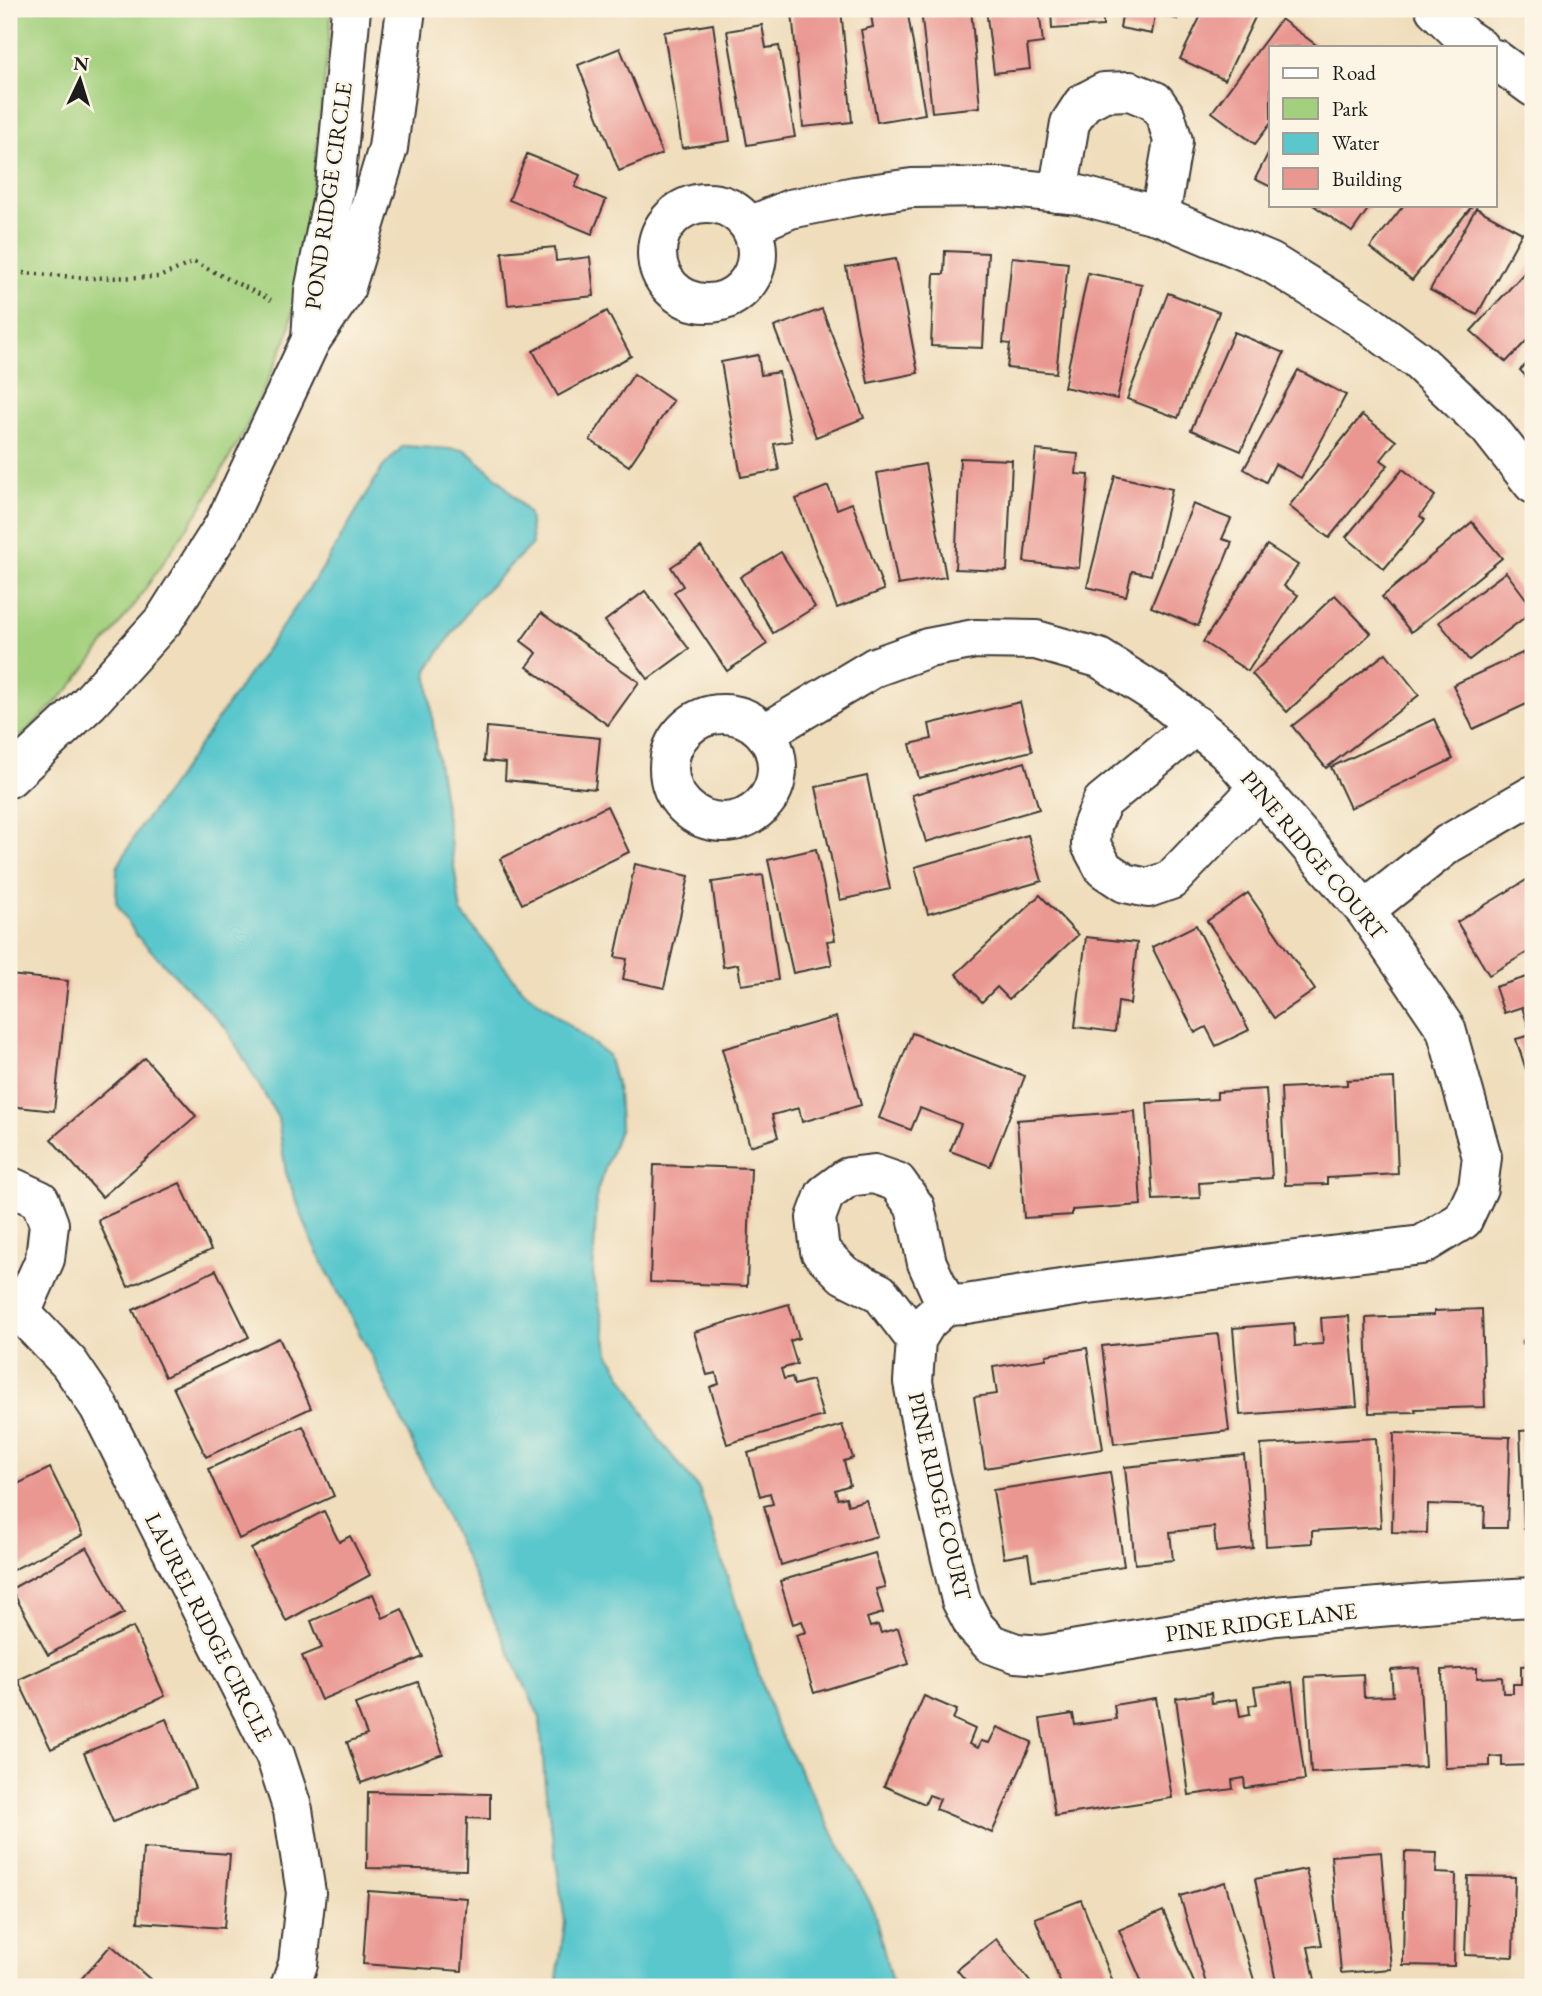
<svg xmlns="http://www.w3.org/2000/svg" width="1542" height="1996" viewBox="0 0 1542 1996" font-family="'EB Garamond',serif">
	<style>
		.green { fill: #a3d07d; stroke: #60764c; stroke-width: 2 }
		.water { fill: #5ac7cd; stroke: #3b7274; stroke-width: 2 }
		.building { fill: #ea9792 }
		.lines { fill: none; stroke-linecap: round; stroke-linejoin: round }
		.street-casing { stroke: #3c3934; stroke-width: 42 }
		.path { stroke: #3c3934; stroke-width: 4.5; stroke-dasharray: 2 5; stroke-linecap: butt }
		.street { stroke: #fff; stroke-width: 38 }
		.labels { text-anchor: middle; dominant-baseline: central; stroke-width: 5; stroke-linejoin: round; paint-order: stroke }
		.street-label { font-size: 23px; fill: #1c1c1c; stroke: #fcf5e5 }
	</style>
	<rect width="100%" height="100%" fill="#fcf5e5"/>
	<filter id="ink" filterUnits="userSpaceOnUse"><feTurbulence type="fractalNoise" baseFrequency=".0143" numOctaves="2"/><feDisplacementMap in="SourceGraphic" scale="14" xChannelSelector="R" yChannelSelector="G"/><feConvolveMatrix kernelMatrix="1 2 1 2 8 2 1 2 1" color-interpolation-filters="sRGB"/></filter>
	<filter id="wash" filterUnits="userSpaceOnUse"><feTurbulence type="fractalNoise" baseFrequency=".00686" numOctaves="4" result="noise"/><feDisplacementMap in="SourceGraphic" scale="28" xChannelSelector="R" yChannelSelector="G"/><feGaussianBlur stdDeviation="1.57" result="paint"/><feColorMatrix in="noise" values="0 0 0 0 0 0 0 0 0 0 0 0 0 0 0 0 0 1.4 0 .05"/><feComposite in="paint" operator="in"/></filter>
	<g filter="url(#wash)">
		<rect width="100%" height="100%" fill="#efddbb"/>
		<polygon class="green" points="9,9 332,9 313,185 298,284 288,336 245,430 202,506 132,608 70,688 9,749"/>
		<polygon class="water" points="403,446 465,450 501,481 529,514 532,544 475,601 427,670 436,749 461,912 523,990 608,1055 618,1092 620,1127 597,1191 593,1274 609,1353 660,1441 699,1489 775,1724 873,1908 893,1987 556,1987 565,1922 545,1786 540,1718 374,1361 312,1242 286,1173 278,1118 226,1028 136,935 116,902 117,868 140,827 168,790 321,571 382,468"/>
		<g id="blocks">
			<g class="building">
				<polygon points="826,9 841,9 852,122 803,127 792,12"/>
				<polygon points="870,9 907,9 925,114 877,122 861,30 873,27"/>
				<polygon points="921,9 971,9 980,107 932,112"/>
				<polygon points="986,9 1039,9 1043,43 1027,45 1030,69 994,73"/>
				<polygon points="1051,9 1103,9 1103,26 1052,29"/>
				<polygon points="1123,9 1179,9 1177,19 1155,14 1152,34 1120,28"/>
				<polygon points="1204,9 1259,9 1225,80 1180,59"/>
				<polygon points="1281,19 1319,47 1271,47 1271,123 1255,144 1212,112"/>
				<polygon points="713,24 730,141 682,148 664,32"/>
				<polygon points="762,25 766,48 779,46 795,137 747,145 727,31"/>
				<polygon points="620,48 662,154 619,171 578,65"/>
				<polygon points="1271,148 1271,187 1255,179"/>
				<polygon points="527,154 580,175 575,187 606,200 592,234 509,200"/>
				<polygon points="1313,205 1371,205 1352,232"/>
				<polygon points="1404,205 1473,205 1412,280 1370,248"/>
				<polygon points="1476,208 1522,233 1477,315 1430,290"/>
				<polygon points="555,247 556,261 590,257 594,296 508,305 502,252"/>
				<polygon points="945,251 988,253 983,348 931,346 934,274 944,274"/>
				<polygon points="1012,257 1068,263 1056,373 1007,368 1010,344 1003,343"/>
				<polygon points="896,259 918,373 868,383 846,267"/>
				<polygon points="1533,263 1533,334 1506,362 1471,331"/>
				<polygon points="1088,273 1142,284 1117,399 1064,387"/>
				<polygon points="1168,293 1219,312 1178,418 1127,399"/>
				<polygon points="822,309 864,418 816,437 774,327"/>
				<polygon points="607,311 631,356 558,396 533,351"/>
				<polygon points="1234,332 1284,353 1241,451 1191,430"/>
				<polygon points="758,355 761,375 779,372 792,441 774,444 779,470 741,477 721,362"/>
				<polygon points="1533,358 1533,384 1520,370"/>
				<polygon points="1298,370 1346,395 1301,478 1275,464 1266,482 1244,469"/>
				<polygon points="634,374 673,401 629,466 590,440"/>
				<polygon points="1362,415 1396,441 1381,460 1388,465 1329,538 1289,506"/>
				<polygon points="1036,450 1078,454 1076,474 1089,475 1079,568 1024,562"/>
				<polygon points="960,458 1012,460 1007,571 955,569"/>
				<polygon points="925,464 946,577 898,585 877,473"/>
				<polygon points="1403,469 1435,496 1420,516 1425,520 1384,569 1346,537"/>
				<polygon points="1115,476 1172,489 1151,575 1132,571 1126,596 1087,587"/>
				<polygon points="828,486 837,509 852,503 884,590 837,608 796,499"/>
				<polygon points="1193,504 1231,519 1222,539 1232,542 1198,626 1151,607"/>
				<polygon points="1472,522 1502,558 1411,632 1382,597"/>
				<polygon points="1267,545 1298,565 1284,586 1298,595 1248,671 1203,642"/>
				<polygon points="701,547 767,644 727,671 674,592 683,586 671,567"/>
				<polygon points="781,552 815,607 773,633 740,577"/>
				<polygon points="1506,572 1533,608 1533,611 1469,660 1439,622"/>
				<polygon points="645,591 689,649 648,679 605,621"/>
				<polygon points="1335,595 1371,633 1287,712 1252,674"/>
				<polygon points="541,613 639,682 608,725 527,667 537,653 521,641"/>
				<polygon points="1533,648 1533,701 1473,729 1453,685"/>
				<polygon points="1386,653 1419,695 1326,768 1292,726"/>
				<polygon points="1020,702 1032,751 919,778 910,744 932,739 929,724"/>
				<polygon points="1434,719 1453,759 1350,808 1331,767"/>
				<polygon points="487,727 600,738 595,789 505,780 506,763 484,761"/>
				<polygon points="1025,762 1039,809 926,842 912,795"/>
				<polygon points="867,776 890,889 840,900 816,787"/>
				<polygon points="607,806 629,852 522,904 500,859"/>
				<polygon points="1028,835 1042,881 928,914 915,867"/>
				<polygon points="816,849 835,940 827,941 832,965 793,973 768,860"/>
				<polygon points="635,864 689,876 664,988 623,979 627,959 615,957"/>
				<polygon points="763,875 778,980 741,985 738,964 723,967 712,882"/>
				<polygon points="1533,876 1533,949 1489,975 1457,922"/>
				<polygon points="1248,893 1315,990 1274,1018 1207,921"/>
				<polygon points="1040,895 1078,935 1009,999 997,987 982,1002 956,974"/>
				<polygon points="1196,925 1249,1030 1216,1046 1206,1027 1195,1033 1152,947"/>
				<polygon points="1086,937 1137,943 1130,1004 1118,1002 1115,1032 1075,1027"/>
				<polygon points="9,975 68,981 54,1111 9,1106"/>
				<polygon points="1533,975 1533,1091 1516,1039 1531,1035 1522,1007 1504,1013 1495,987"/>
				<polygon points="836,1017 861,1105 802,1122 799,1108 772,1115 778,1137 750,1146 722,1049"/>
				<polygon points="912,1033 1025,1076 990,1166 950,1151 961,1124 920,1108 911,1130 879,1118"/>
				<polygon points="145,1058 196,1116 102,1197 51,1139"/>
				<polygon points="1394,1078 1398,1174 1327,1178 1327,1184 1285,1185 1281,1088 1347,1085 1347,1080"/>
				<polygon points="1266,1089 1272,1178 1199,1183 1200,1198 1153,1200 1147,1103 1217,1099 1217,1092"/>
				<polygon points="1135,1111 1141,1205 1072,1210 1072,1215 1024,1218 1017,1120"/>
				<polygon points="654,1165 751,1168 747,1286 650,1282"/>
				<polygon points="180,1183 211,1250 128,1287 98,1220"/>
				<polygon points="216,1270 249,1337 165,1377 133,1310"/>
				<polygon points="789,1304 799,1338 790,1341 797,1364 781,1369 784,1379 792,1377 794,1385 812,1380 823,1416 727,1444 710,1387 719,1384 716,1373 707,1375 694,1332"/>
				<polygon points="1482,1309 1485,1407 1415,1409 1416,1412 1369,1413 1366,1318 1434,1315 1434,1311"/>
				<polygon points="1349,1316 1357,1406 1240,1415 1233,1328 1294,1323 1295,1346 1323,1344 1321,1318"/>
				<polygon points="1533,1324 1533,1350 1522,1343"/>
				<polygon points="1218,1334 1229,1431 1114,1444 1102,1346"/>
				<polygon points="279,1338 311,1408 206,1457 173,1387"/>
				<polygon points="1087,1348 1103,1449 985,1468 974,1397 997,1394 993,1367 1046,1359 1046,1355"/>
				<polygon points="842,1425 853,1458 844,1461 850,1485 835,1490 838,1499 846,1497 848,1505 866,1500 877,1536 781,1565 764,1506 773,1504 770,1493 760,1496 748,1453"/>
				<polygon points="303,1426 334,1496 239,1539 208,1469"/>
				<polygon points="1533,1430 1533,1528 1524,1529 1520,1431"/>
				<polygon points="1394,1433 1510,1437 1507,1528 1484,1528 1485,1506 1428,1504 1427,1533 1392,1532"/>
				<polygon points="1376,1438 1381,1527 1312,1531 1312,1543 1266,1546 1261,1445"/>
				<polygon points="1244,1455 1253,1548 1216,1552 1214,1527 1170,1532 1173,1560 1135,1564 1125,1467"/>
				<polygon points="50,1468 83,1535 9,1572 9,1488"/>
				<polygon points="1110,1472 1124,1566 1032,1580 1028,1554 1004,1558 993,1490"/>
				<polygon points="324,1511 339,1542 350,1536 370,1575 286,1621 251,1549"/>
				<polygon points="87,1547 124,1613 48,1655 11,1589"/>
				<polygon points="875,1553 885,1587 876,1589 883,1613 867,1618 870,1627 878,1625 881,1633 898,1628 909,1664 814,1693 796,1635 806,1632 802,1621 793,1624 780,1581"/>
				<polygon points="373,1594 383,1618 402,1609 423,1657 321,1700 302,1656 322,1648 311,1621"/>
				<polygon points="133,1627 165,1696 51,1749 18,1680"/>
				<polygon points="1533,1665 1533,1765 1502,1766 1502,1756 1490,1757 1490,1766 1445,1768 1442,1670 1477,1668 1477,1678 1502,1677 1503,1693 1513,1693 1513,1684 1521,1684 1521,1666"/>
				<polygon points="1419,1668 1425,1767 1311,1773 1305,1677 1363,1674 1364,1697 1393,1696 1391,1670"/>
				<polygon points="418,1682 443,1754 361,1783 347,1742 367,1735 355,1704"/>
				<polygon points="1292,1682 1305,1780 1245,1788 1244,1778 1232,1780 1233,1789 1189,1795 1176,1698 1211,1693 1212,1703 1237,1699 1240,1716 1250,1714 1249,1706 1257,1704 1254,1687"/>
				<polygon points="924,1696 957,1710 953,1719 975,1729 969,1744 978,1748 981,1741 989,1743 997,1727 1032,1742 992,1833 936,1809 940,1799 929,1795 925,1804 884,1786"/>
				<polygon points="1156,1698 1172,1798 1055,1816 1040,1719 1073,1714 1075,1725 1116,1719 1114,1705"/>
				<polygon points="166,1719 195,1788 113,1822 84,1753"/>
				<polygon points="368,1792 490,1794 490,1819 467,1818 466,1870 367,1868"/>
				<polygon points="143,1848 230,1854 224,1928 138,1922"/>
				<polygon points="1381,1852 1391,1969 1341,1973 1331,1856"/>
				<polygon points="1405,1852 1437,1853 1436,1873 1456,1874 1454,1966 1403,1965"/>
				<polygon points="1306,1869 1322,1945 1308,1947 1315,1980 1277,1987 1255,1879"/>
				<polygon points="1468,1876 1515,1877 1513,1957 1465,1955"/>
				<polygon points="1225,1882 1256,1987 1207,1987 1180,1896"/>
				<polygon points="368,1891 467,1898 462,1971 363,1964"/>
				<polygon points="1081,1900 1115,1987 1062,1987 1035,1918"/>
				<polygon points="1163,1911 1196,1987 1144,1987 1119,1930"/>
				<polygon points="996,1939 1034,1987 971,1987 957,1970"/>
				<polygon points="111,1945 159,1987 74,1987"/>
			</g>
		</g>
	</g>
	<g filter="url(#ink)">
		<use href="#blocks" fill-opacity="0" stroke="#3c3934" stroke-width="2"/>
		<g class="lines">
			<g class="street-casing">
				<g id="street">
					<polyline points="1435,9 1464,37 1479,47"/>
					<polyline points="1495,59 1533,87"/>
					<polyline points="1058,193 1070,123 1083,103 1104,92 1130,91 1155,101 1166,117 1173,141 1160,216"/>
					<circle cx="707" cy="253" r="50"/>
					<polyline points="750,226 790,209 855,196 912,188 1001,187 1079,195 1160,216 1270,262 1362,319 1417,360 1489,428 1533,484"/>
					<polyline points="311,340 314,291 335,186 351,9"/>
					<circle cx="723" cy="768" r="54"/>
					<polyline points="1196,725 1102,802 1092,826 1091,845 1104,869 1125,883 1148,888 1171,880 1259,788"/>
					<polyline points="765,733 875,667 928,648 975,639 1036,640 1099,658 1156,694 1226,750 1365,910 1446,1029 1482,1157 1478,1188 1463,1220 1422,1245 1080,1286 966,1304 946,1305"/>
					<polyline points="9,778 89,703 164,620 223,527 310,342 345,290 388,148 406,9"/>
					<polyline points="1365,910 1448,844 1533,795"/>
					<polyline points="9,1188 14,1188 40,1200 49,1224 45,1259 21,1313"/>
					<polyline points="9,1306 21,1313 69,1363 99,1407 275,1755 293,1810 306,1893 298,1964 290,1987"/>
					<polyline points="916,1340 880,1293 844,1275 820,1251 816,1218 825,1194 848,1177 874,1174 897,1182 915,1207 927,1263 946,1305 927,1322 916,1340 913,1382 930,1472 961,1600 975,1627 991,1644 1016,1653 1042,1655 1275,1616 1437,1602 1533,1597"/>
				</g>
			</g>
			<polyline class="path" points="9,272 90,278 159,277 194,262 271,300"/>
			<use href="#street" class="street"/>
		</g>
	</g>
	<g class="labels">
		<g class="street-label">
			<text transform="translate(328 196) rotate(-82)">POND RIDGE CIRCLE</text>
			<text transform="translate(1314 855) rotate(50)">PINE RIDGE COURT</text>
			<text transform="translate(940 1496) rotate(77)">PINE RIDGE COURT</text>
			<text transform="translate(1261 1622) rotate(-7)">PINE RIDGE LANE</text>
			<text transform="translate(209 1627) rotate(63)">LAUREL RIDGE CIRCLE</text>
		</g>
	</g>
	<rect width="1542" height="1996" fill="none" stroke="#fcf5e5" stroke-width="35"/>
	<rect x="1269" y="46" width="228" height="161" fill="#fcf5e5" stroke="#a29e95" stroke-width="2"/>
	<rect x="1283" y="68" width="35" height="10" fill="#ffffff" stroke="#a29e95" stroke-width="2"/>
	<text x="1332" y="80" font-size="21" fill="#1c1c1c">Road</text>
	<rect x="1283" y="98" width="35" height="21" fill="#a3d07d" stroke="#a29e95" stroke-width="2"/>
	<text x="1332" y="116" font-size="21" fill="#1c1c1c">Park</text>
	<rect x="1283" y="133" width="35" height="21" fill="#5ac7cd" stroke="#a29e95" stroke-width="2"/>
	<text x="1332" y="150" font-size="21" fill="#1c1c1c">Water</text>
	<rect x="1283" y="168" width="35" height="21" fill="#ea9792" stroke="#a29e95" stroke-width="2"/>
	<text x="1332" y="186" font-size="21" fill="#1c1c1c">Building</text>
	<g transform="translate(80 80) rotate(4)" stroke="#fcf5e5" stroke-width="5" paint-order="stroke">
	<path d="M0-5L12 26L0 18L-12 26Z" fill="#1c1c1c"/>
	<text y="-10" font-size="19" font-weight="bold" text-anchor="middle" fill="#1c1c1c">N</text>
	</g>
</svg>
